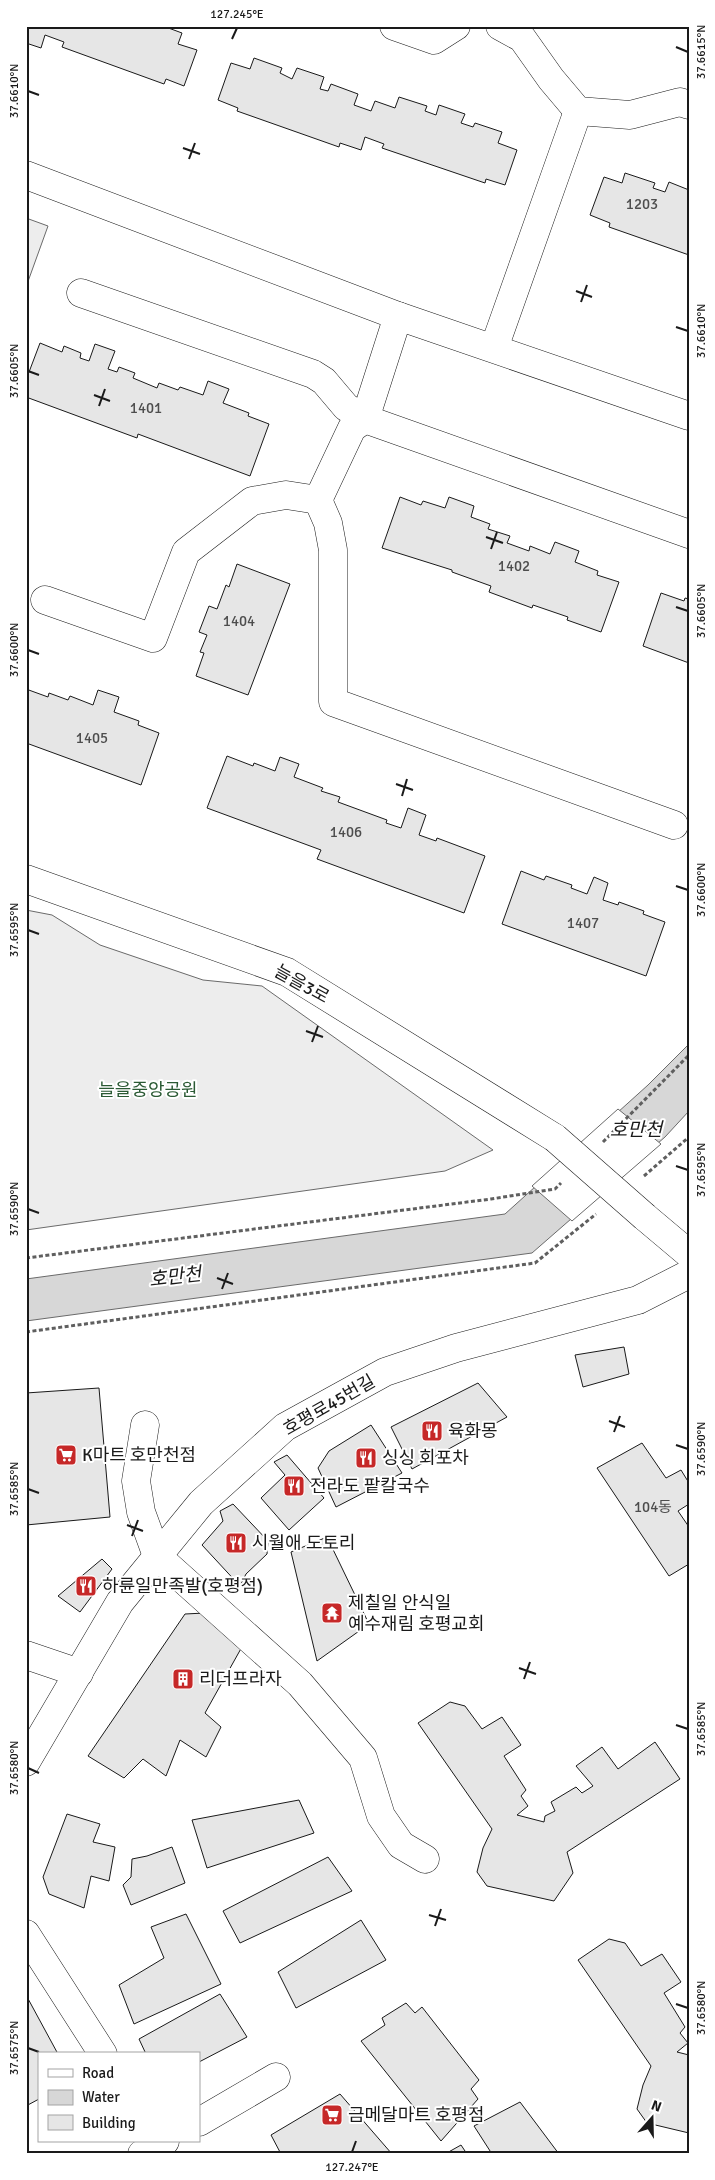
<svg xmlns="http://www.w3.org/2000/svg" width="715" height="2180" viewBox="0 0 715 2180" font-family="Signika,'Noto Sans KR',sans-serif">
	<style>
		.built { fill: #ededed; stroke: #6a6a6a }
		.water { fill: #d7d7d7; stroke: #6a6a6a }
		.pier { fill: #fff; stroke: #6a6a6a }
		.building { fill: #e6e6e6; stroke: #1a1a1a }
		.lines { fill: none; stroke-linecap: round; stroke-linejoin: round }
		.minor-casing { stroke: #1a1a1a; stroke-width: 29 }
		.path { stroke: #5f5f5f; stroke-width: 3; stroke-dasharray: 4 2.5; stroke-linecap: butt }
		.minor { stroke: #fff; stroke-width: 28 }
		.minor-bridge-casing { stroke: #1a1a1a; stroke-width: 29; stroke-linecap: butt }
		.minor-bridge { stroke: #fff; stroke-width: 28 }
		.ticks { fill: none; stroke: #1a1a1a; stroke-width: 2 }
		.labels { text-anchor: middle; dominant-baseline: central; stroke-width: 4; stroke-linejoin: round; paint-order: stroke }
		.number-label { font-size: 15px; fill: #4d4d4d }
		.street-label { font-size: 18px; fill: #1a1a1a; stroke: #fff }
		.park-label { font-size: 18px; fill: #2b5a34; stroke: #fff }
		.poi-label { font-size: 18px; fill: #1a1a1a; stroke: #fff; text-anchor: start }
		.water-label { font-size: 19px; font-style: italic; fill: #1a1a1a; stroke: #fff }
		.neatline { fill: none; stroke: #1a1a1a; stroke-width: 2 }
		.ticks-label { font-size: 12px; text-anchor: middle; fill: #1a1a1a }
	</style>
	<rect width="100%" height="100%" fill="#fff"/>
	<g class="built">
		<polygon points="26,218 48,226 26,287"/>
		<polygon points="26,910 52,915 100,945 203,980 262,986 493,1150 445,1171 26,1230"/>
	</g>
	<polygon class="water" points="689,1044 689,1111 665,1137 532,1253 26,1321 26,1279 505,1214 648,1085"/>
	<polygon class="pier" points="618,1109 661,1144 572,1221 532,1186"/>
	<g class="building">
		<polygon points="26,26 163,26 182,33 178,44 197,50 184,86 166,79 164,84 62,47 64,42 45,35 41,48 26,43"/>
		<polygon points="254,58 282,68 280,73 292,79 297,68 324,77 320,89 328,91 331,84 358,94 354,105 371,111 375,101 395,108 399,97 427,106 425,111 436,115 439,105 465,114 461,123 473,127 475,123 502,132 498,143 517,150 505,185 486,179 485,183 382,148 384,144 365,137 361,150 340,143 339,147 237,111 238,108 218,100 231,63 250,69"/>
		<polygon points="625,173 655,183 653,188 665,192 669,182 689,190 689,255 609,227 610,223 590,215 604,177 622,183"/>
		<polygon points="40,343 62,352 64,346 81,353 80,358 89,361 95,344 115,351 108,369 117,372 119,367 135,373 133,378 157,388 159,383 178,390 180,387 203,395 208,381 229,389 223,403 249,413 248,416 269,424 250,476 138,434 137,438 26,397 26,380"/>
		<polygon points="400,497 421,505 423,501 445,508 449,497 474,506 471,517 490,524 488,529 510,536 507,543 529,551 530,546 550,554 555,542 579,551 575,562 598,571 597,575 619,582 601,632 567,620 568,617 533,605 532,608 489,592 491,586 452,572 452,570 382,548"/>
		<polygon points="237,564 290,584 248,695 196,676 204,653 200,652 207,635 199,632 209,606 217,609 226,585 229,587"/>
		<polygon points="661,593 684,601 685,598 689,599 689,663 643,646"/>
		<polygon points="26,689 48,697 49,693 68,700 70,696 93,705 98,690 119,697 114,712 139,721 138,725 159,733 141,785 29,744 26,747"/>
		<polygon points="227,756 253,766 254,763 275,771 280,757 299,764 294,777 323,788 321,791 340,797 338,802 387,820 386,823 401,828 408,808 426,815 419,835 436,841 437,838 485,856 464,913 317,859 321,850 207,808"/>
		<polygon points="521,871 544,880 546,876 572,885 571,888 587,894 594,877 608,883 603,900 618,905 619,902 644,911 643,914 665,922 646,976 502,924"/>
		<polygon points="624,1347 629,1374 583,1387 575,1355"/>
		<polygon points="478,1383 507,1417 412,1469 391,1427"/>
		<polygon points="99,1388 110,1517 26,1525 26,1393"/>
		<polygon points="371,1425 402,1473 336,1507 318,1468 329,1451"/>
		<polygon points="642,1443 666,1478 681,1470 689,1483 689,1504 678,1511 689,1527 689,1564 669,1576 597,1468"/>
		<polygon points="287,1455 324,1498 289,1530 261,1498 285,1475 274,1462"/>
		<polygon points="233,1504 268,1541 267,1554 246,1574 240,1586 202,1545 223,1521 220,1511"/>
		<polygon points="327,1537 369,1624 317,1661 291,1552"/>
		<polygon points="102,1559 112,1569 80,1612 58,1596"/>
		<polygon points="205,1613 243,1645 205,1713 221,1727 206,1757 180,1740 166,1776 143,1759 124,1778 88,1756 185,1614"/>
		<polygon points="450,1702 465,1706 482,1729 502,1717 521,1745 504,1756 526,1790 521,1796 528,1806 517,1815 544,1822 545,1816 555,1811 551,1802 576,1787 582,1793 593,1786 576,1766 602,1747 618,1769 655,1742 680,1779 567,1852 573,1873 554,1901 487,1886 477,1872 483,1848 492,1829 418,1723"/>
		<polygon points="299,1800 314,1833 207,1868 192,1820"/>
		<polygon points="67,1814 100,1824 93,1842 115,1847 109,1881 91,1876 84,1908 49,1894 43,1877"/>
		<polygon points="172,1847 185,1883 131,1905 123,1885 131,1877 132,1859 147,1856"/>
		<polygon points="328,1857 352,1891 240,1943 223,1911"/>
		<polygon points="186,1914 221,1984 134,2024 119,1985 164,1958 151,1927"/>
		<polygon points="361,1920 386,1960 296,2008 278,1972"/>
		<polygon points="609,1939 625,1943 641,1966 662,1954 681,1982 664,1993 685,2027 680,2033 688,2043 677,2052 689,2055 689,2133 647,2123 637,2109 643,2085 651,2066 578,1960"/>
		<polygon points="220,1994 247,2037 199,2062 199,2054 146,2054 139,2039"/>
		<polygon points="26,1995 58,2054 39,2054 39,2099 26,2106"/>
		<polygon points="406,2003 415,2013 422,2007 479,2080 471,2089 478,2099 441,2141 361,2041 385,2025 382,2018"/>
		<polygon points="340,2094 392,2154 281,2154 271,2135"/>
		<polygon points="520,2102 559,2154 492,2154 474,2126"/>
		<polygon points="461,2145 467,2154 445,2154"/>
	</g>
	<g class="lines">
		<g class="minor-casing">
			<g id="minor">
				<polyline points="394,26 434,40 456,26"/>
				<polyline points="500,26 522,38 551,79 578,111 630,115 680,102 689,105"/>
				<polyline points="26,175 398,316 689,416"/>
				<polyline points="81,293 313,374 324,381 346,407 365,419 689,534"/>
				<polyline points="494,348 578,111"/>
				<polyline points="318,500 328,523 333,550 333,702 674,825"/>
				<polyline points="45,600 153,638 186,552 252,501 286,495 318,500 352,428 365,419 398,316"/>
				<polyline points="26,879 287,972 555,1138"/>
				<polyline points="645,1217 689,1254"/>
				<polyline points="145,1425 136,1481 141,1512 157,1556 300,1684 363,1758 381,1816 401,1845 425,1859"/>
				<polyline points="26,1655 79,1673"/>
				<polyline points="26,1762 120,1602 201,1503 285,1427 385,1372 456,1348 638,1300 689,1274"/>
				<polyline points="26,1934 103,2054"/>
				<polyline points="199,2122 276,2077"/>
				<polyline points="142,2154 165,2141"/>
			</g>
		</g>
		<g class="path">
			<polyline points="603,1142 689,1055"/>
			<polyline points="644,1176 689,1137"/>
			<polyline points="26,1258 491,1199 555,1189 561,1183"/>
			<polyline points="26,1332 535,1263 596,1214"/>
		</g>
		<use href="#minor" class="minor"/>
		<g class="minor-bridge-casing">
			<polyline id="minor-bridge" points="555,1138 645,1217"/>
		</g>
		<use href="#minor-bridge" class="minor-bridge"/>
	</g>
	<path class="ticks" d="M232 39 237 28M676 47 688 52M28 91 39 95M183 148 200 154M189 159 195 143M576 291 592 297M581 302 587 285M676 327 688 331M28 371 39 375M94 395 110 401M99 406 105 389M486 537 503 543M491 549 497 532M676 607 688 611M28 650 39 654M396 784 413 790M402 796 407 779M676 886 688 890M28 930 39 934M306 1031 323 1037M312 1042 318 1026M676 1166 688 1170M28 1209 39 1213M217 1278 233 1284M222 1289 228 1273M609 1421 625 1427M614 1432 620 1416M676 1445 688 1449M28 1489 39 1493M127 1525 143 1531M132 1536 138 1520M519 1668 536 1674M524 1679 530 1662M676 1725 688 1729M28 1768 39 1773M429 1915 446 1920M435 1926 441 1909M676 2004 688 2008M28 2048 39 2052M352 2152 356 2141"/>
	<defs>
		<g id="restaurant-square" transform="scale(1.125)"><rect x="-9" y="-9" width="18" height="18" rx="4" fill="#c62828" stroke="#fff"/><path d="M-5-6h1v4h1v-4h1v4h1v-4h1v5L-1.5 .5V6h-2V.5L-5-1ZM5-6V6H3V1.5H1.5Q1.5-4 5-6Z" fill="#fff"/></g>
		<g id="supermarket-square" transform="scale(1.125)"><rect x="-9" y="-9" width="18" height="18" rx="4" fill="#c62828" stroke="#fff"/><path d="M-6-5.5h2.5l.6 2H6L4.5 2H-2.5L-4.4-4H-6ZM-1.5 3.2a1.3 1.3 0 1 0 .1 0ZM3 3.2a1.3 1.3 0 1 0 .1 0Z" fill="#fff"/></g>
		<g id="temple-square" transform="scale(1.125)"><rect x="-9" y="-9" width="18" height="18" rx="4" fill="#c62828" stroke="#fff"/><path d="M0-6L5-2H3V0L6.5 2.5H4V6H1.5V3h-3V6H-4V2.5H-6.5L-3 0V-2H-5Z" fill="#fff"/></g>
		<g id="building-square" transform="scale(1.125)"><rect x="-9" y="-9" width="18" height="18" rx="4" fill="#c62828" stroke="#fff"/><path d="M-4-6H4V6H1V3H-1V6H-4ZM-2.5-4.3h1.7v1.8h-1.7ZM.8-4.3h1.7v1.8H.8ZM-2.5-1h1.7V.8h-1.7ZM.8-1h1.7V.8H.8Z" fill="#fff"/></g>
	</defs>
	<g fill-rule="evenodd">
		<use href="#restaurant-square" x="432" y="1431"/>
		<use href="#supermarket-square" x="66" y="1455"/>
		<use href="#restaurant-square" x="366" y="1458"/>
		<use href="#restaurant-square" x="294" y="1486"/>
		<use href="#restaurant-square" x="236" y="1543"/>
		<use href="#restaurant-square" x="86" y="1586"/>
		<use href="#temple-square" x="332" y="1613"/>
		<use href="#building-square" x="183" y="1679"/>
		<use href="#supermarket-square" x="332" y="2115"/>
	</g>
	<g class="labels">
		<g class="number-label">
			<text x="642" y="204">1203</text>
			<text x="146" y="408">1401</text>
			<text x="514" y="566">1402</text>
			<text x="239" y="621">1404</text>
			<text x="92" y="738">1405</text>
			<text x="346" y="832">1406</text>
			<text x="583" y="923">1407</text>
			<text x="653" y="1507">104동</text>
		</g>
		<g class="street-label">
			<text transform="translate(302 984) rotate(29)">늘을3로</text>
			<text transform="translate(329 1405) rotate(-30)">호평로45번길</text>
		</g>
		<g class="park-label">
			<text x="148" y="1090">늘을중앙공원</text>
		</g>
		<g class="poi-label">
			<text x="448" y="1431">육화몽</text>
			<text x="82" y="1455">K마트 호만천점</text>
			<text x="382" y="1458">싱싱 회포차</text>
			<text x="310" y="1486">전라도 팥칼국수</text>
			<text x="252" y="1543">시월애 도토리</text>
			<text x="102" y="1586">하륜일만족발(호평점)</text>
			<text x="348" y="1603">제칠일 안식일<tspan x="348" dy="21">예수재림 호평교회</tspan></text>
			<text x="199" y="1679">리더프라자</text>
			<text x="348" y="2115">금메달마트 호평점</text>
		</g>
		<g class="water-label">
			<text x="636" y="1130">호만천</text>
			<text transform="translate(175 1277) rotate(-7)">호만천</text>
		</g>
	</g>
	<rect width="715" height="2180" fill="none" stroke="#ffffff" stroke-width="55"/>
	<rect x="38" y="2052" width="162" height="90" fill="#ffffff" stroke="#a3a3a3"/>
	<rect x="48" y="2069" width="25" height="8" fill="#ffffff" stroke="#a3a3a3"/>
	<text x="82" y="2078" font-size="15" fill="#1a1a1a">Road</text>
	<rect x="48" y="2090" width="25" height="15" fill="#d7d7d7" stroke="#a3a3a3"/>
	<text x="82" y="2102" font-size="15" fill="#1a1a1a">Water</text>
	<rect x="48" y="2115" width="25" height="15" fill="#e6e6e6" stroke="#a3a3a3"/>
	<text x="82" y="2128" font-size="15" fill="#1a1a1a">Building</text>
	<g transform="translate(652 2118) rotate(20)" stroke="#ffffff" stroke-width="4" paint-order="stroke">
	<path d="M0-4L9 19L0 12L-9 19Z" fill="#1a1a1a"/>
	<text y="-8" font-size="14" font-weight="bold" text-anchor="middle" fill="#1a1a1a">N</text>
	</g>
	<rect x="28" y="28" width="660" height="2124" class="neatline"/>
	<g class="ticks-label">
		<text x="237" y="18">127.245°E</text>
		<text transform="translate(701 52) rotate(-90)" y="4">37.6615°N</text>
		<text transform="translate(14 91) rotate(-90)" y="4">37.6610°N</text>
		<text transform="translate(701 331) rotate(-90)" y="4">37.6610°N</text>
		<text transform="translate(14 371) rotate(-90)" y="4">37.6605°N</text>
		<text transform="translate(701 611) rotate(-90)" y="4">37.6605°N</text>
		<text transform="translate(14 650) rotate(-90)" y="4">37.6600°N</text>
		<text transform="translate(701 890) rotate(-90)" y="4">37.6600°N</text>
		<text transform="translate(14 930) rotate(-90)" y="4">37.6595°N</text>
		<text transform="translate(701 1170) rotate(-90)" y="4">37.6595°N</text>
		<text transform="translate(14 1209) rotate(-90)" y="4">37.6590°N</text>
		<text transform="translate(701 1449) rotate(-90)" y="4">37.6590°N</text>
		<text transform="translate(14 1489) rotate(-90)" y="4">37.6585°N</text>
		<text transform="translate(701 1729) rotate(-90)" y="4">37.6585°N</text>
		<text transform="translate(14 1768) rotate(-90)" y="4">37.6580°N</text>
		<text transform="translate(701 2008) rotate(-90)" y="4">37.6580°N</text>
		<text transform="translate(14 2048) rotate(-90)" y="4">37.6575°N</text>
		<text x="352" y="2171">127.247°E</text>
	</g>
</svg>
